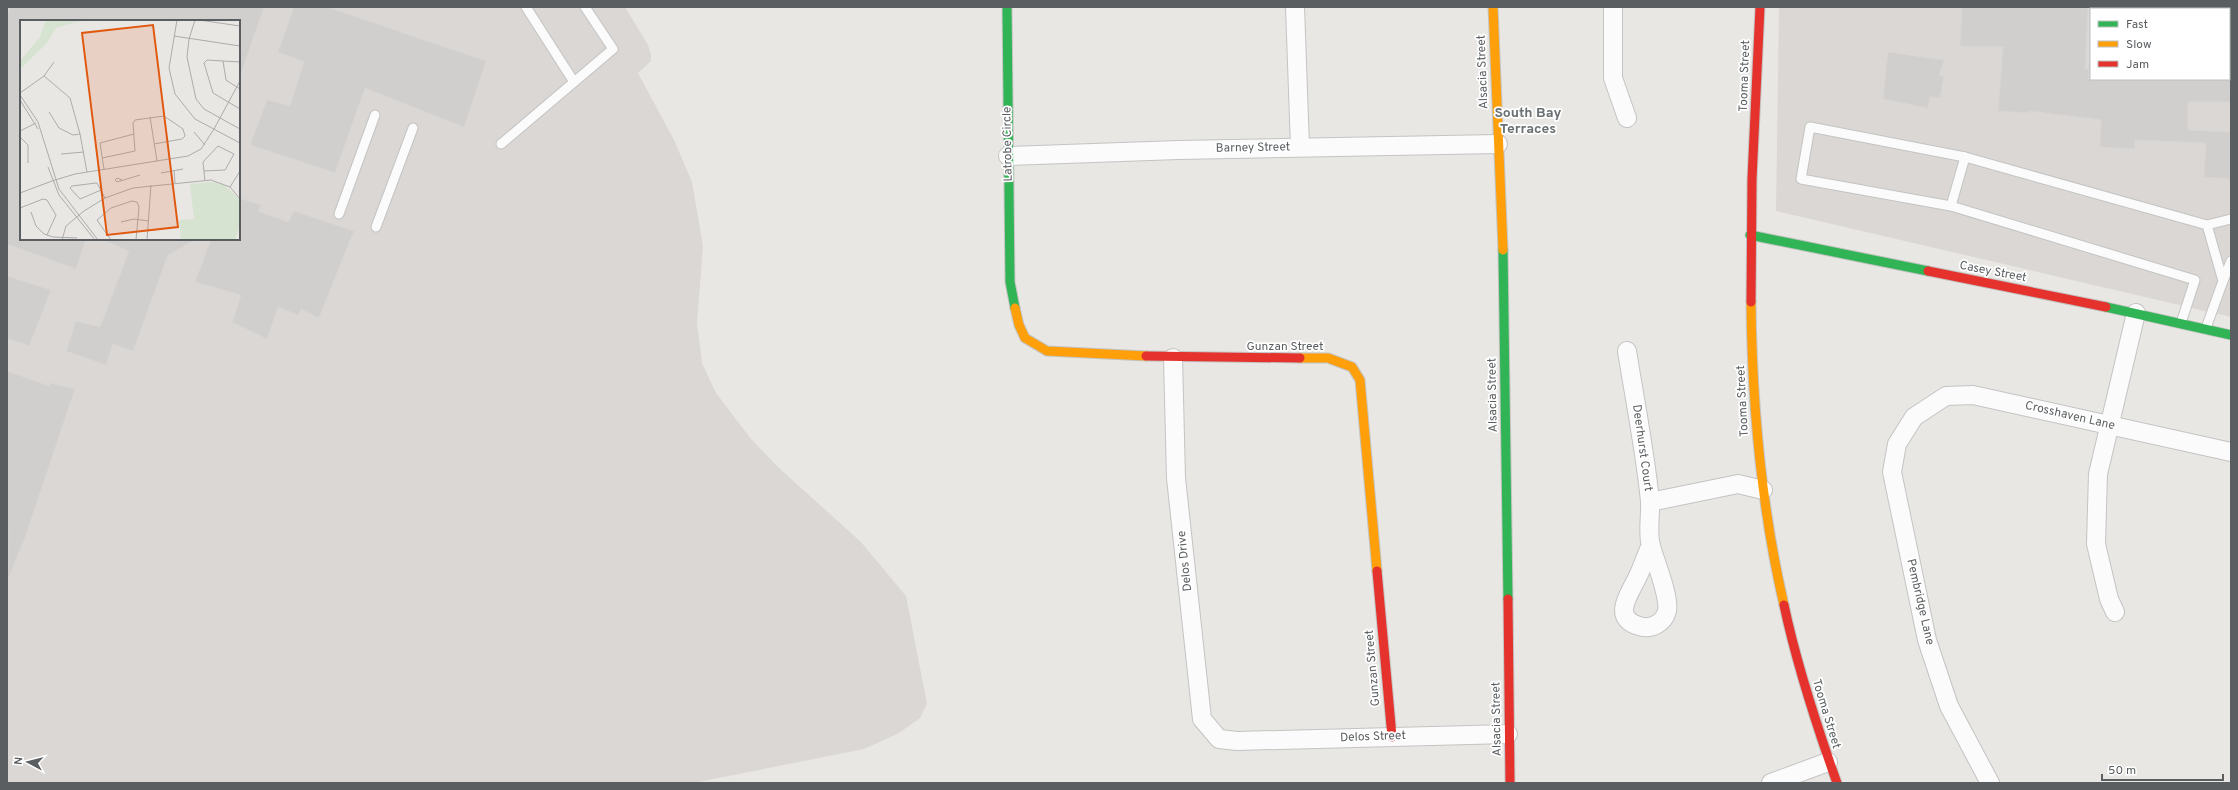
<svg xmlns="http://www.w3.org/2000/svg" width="2238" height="790" viewBox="0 0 2238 790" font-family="Overpass,sans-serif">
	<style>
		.education { fill: #dad7d4; fill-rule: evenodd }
		.building { fill: #d0cfcd; stroke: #d8d6d4 }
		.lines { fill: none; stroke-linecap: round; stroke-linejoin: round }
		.lane-casing { stroke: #c3c4c3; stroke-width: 11 }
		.street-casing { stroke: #c3c4c3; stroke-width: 20 }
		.fast-casing { stroke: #c3c4c3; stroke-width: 11 }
		.slow-casing { stroke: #c3c4c3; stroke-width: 11 }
		.jam-casing { stroke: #c3c4c3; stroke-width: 11 }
		.lane { stroke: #fcfbfb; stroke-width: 9 }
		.street { stroke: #fcfbfb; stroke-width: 18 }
		.fast { stroke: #30b455; stroke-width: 9 }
		.slow { stroke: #ff9f0a; stroke-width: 9 }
		.jam { stroke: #e5322d; stroke-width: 9 }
		.labels { text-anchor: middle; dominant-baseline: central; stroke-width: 3.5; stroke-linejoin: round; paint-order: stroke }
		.street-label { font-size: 12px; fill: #5a5e60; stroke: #fff }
		.quarter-label { font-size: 14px; font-weight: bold; fill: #6b7072; stroke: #fff }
		.inset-road { fill: none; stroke: #acacab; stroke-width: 1 }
		.view { fill: #e15910; fill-opacity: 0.15; stroke: #e15910; stroke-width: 2 }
		.inset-edge { fill: none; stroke: #5a5e60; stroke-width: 2 }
	</style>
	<rect width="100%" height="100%" fill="#e9e7e4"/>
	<g class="education">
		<path d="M7 7H625L648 45 651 54V61L638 73 674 140 692 182 703 246 697 323 702 363 716 393 751 439 780 469 861 542 906 596 927 704 920 718 899 733 864 749 693 783H7ZM21 21H239V239H21Z"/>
		<path d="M1779 7H2231V317L1776 211ZM2091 9H2229V79H2091Z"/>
	</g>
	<g class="building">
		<polygon points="10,7 264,7 241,74 239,73 239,21 21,21 21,239 86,239 76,269 7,244 7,16"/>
		<polygon points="294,7 327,7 486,61 464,127 365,88 335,173 250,145 267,100 290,106 304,62 278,52"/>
		<polygon points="1962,7 2088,7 2085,69 2089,69 2088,79 2231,79 2231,102 2188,102 2188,130 2231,132 2231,179 2204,177 2206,143 2135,140 2135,149 2100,147 2101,120 2029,111 2029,113 1998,111 2003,47 1960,46"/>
		<polygon points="1888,52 1944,60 1939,76 1944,76 1940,98 1930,97 1928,108 1883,99"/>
		<polygon points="239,198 261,205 258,211 288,222 294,211 354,231 319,318 301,309 298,315 278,307 267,339 232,322 241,295 195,282 211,239 239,239"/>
		<polygon points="101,239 196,239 168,255 133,351 113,344 106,365 66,351 76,321 100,327 129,251"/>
		<polygon points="7,276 51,290 29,346 7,338"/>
		<polygon points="7,371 49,386 50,383 75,389 26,535 8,579"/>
	</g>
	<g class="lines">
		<g class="lane-casing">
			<g id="lane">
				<polyline points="526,7 574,82"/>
				<polyline points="501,144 613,49 585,7"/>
				<polyline points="1951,206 1965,157"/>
				<polyline points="339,214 375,115"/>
				<polyline points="2207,225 2231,219"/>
				<polyline points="376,227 413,128"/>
				<polyline points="2223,281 2231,261"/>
				<polyline points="2181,323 2195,280 1951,206 1801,179 1810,127 1965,157 2207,225 2223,281 2206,328"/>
			</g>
		</g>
		<g class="street-casing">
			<g id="street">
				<polyline points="1295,7 1300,147"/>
				<polyline points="1613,7 1613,78 1627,118"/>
				<polyline points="1008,156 1178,150 1498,144"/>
				<path d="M1627 351C1635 401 1645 451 1650 501 1651 515 1647 533 1651 546 1655 561 1670 597 1667 611 1664 623 1651 630 1639 626 1610 617 1631 592 1638 576 1643 566 1646 555 1651 545"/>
				<polyline points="1173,358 1176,478 1202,719 1219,739 1237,741 1508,734"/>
				<polyline points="1650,502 1738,484 1763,490"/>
				<polyline points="2115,612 2109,599 2096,544 2098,474 2136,313"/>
				<polyline points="1771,783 1828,762"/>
				<polyline points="1990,783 1949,706 1927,640 1892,472 1897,444 1914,417 1946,396 1973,395 2231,452"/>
			</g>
		</g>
		<g class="fast-casing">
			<g id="fast">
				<polyline points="1007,7 1010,282 1015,308"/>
				<polyline points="1750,235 1928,271"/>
				<polyline points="1503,250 1508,599"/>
				<polyline points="2106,307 2231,335"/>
			</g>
		</g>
		<g class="slow-casing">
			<g id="slow">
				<polyline points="1493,7 1503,250"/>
				<path d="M1751 302C1752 403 1761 506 1784 605"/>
				<polyline points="1015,308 1019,325 1025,338 1047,351 1146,356"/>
				<polyline points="1300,358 1328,358 1352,367 1360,380 1377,571"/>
			</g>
		</g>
		<g class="jam-casing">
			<g id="jam">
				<polyline points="1928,271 2106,307"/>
				<polyline points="1751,302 1752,179 1760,7"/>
				<polyline points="1146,356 1300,358"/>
				<polyline points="1377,571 1392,737"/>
				<polyline points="1508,599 1510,783"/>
				<path d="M1784 605C1797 666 1816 724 1837 783"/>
			</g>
		</g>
		<use href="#lane" class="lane"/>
		<use href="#street" class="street"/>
		<use href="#fast" class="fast"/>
		<use href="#slow" class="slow"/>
		<use href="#jam" class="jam"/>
	</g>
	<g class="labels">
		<g class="street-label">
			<text transform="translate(1483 72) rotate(-92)">Alsacia Street</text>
			<text transform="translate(1745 76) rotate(-88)">Tooma Street</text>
			<text transform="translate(1008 144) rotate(-91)">Latrobe Circle</text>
			<text transform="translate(1253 148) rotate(-1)">Barney Street</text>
			<text transform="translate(1993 272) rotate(11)">Casey Street</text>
			<text x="1285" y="347">Gunzan Street</text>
			<text transform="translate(1493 395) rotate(-91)">Alsacia Street</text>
			<text transform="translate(1743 401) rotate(-93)">Tooma Street</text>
			<text transform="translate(2070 416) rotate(13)">Crosshaven Lane</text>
			<text transform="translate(1642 448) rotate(82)">Deerhurst Court</text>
			<text transform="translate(1185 561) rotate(-96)">Delos Drive</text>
			<text transform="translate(1920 602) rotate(77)">Pembridge Lane</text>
			<text transform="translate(1373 668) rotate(-95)">Gunzan Street</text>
			<text transform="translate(1826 714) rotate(73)">Tooma Street</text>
			<text transform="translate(1497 719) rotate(-91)">Alsacia Street</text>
			<text transform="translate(1373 737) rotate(-2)">Delos Street</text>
		</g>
		<g class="quarter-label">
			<text x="1528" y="113">South Bay<tspan x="1528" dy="16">Terraces</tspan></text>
		</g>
	</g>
	<g transform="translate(20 20)">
		<rect width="220" height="220" fill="#e9e7e4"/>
		<path d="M26 0H64L36 8 26 24 0 49V41L20 17ZM193 162 204 165 219 179 220 205 215 220H161L159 200 174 199 170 164Z" fill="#d6e3d1"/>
		<path class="inset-road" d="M157 0 149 48 155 74 175 99 220 123M175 0 169 19 167 37 176 79 184 89 220 109M179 0 220 6M154 16 220 26M203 41 206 60 220 69M220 42 187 40 184 43 193 73 220 89M24 56 50 78 60 114 67 152M0 73 24 56 34 42M0 75 18 102 39 169 78 220M0 80 18 109M29 92 39 108 53 115 60 114M130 97 137 141M194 109 220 61M0 111 16 103M174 112 185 125M0 117 8 125V143M41 134 64 132M82 138 115 131 113 103 115 100 144 96 163 109 165 116 162 119 134 124M28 147 39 175 75 220M84 149 80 123 114 114M154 150 155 163M184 151 205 150 214 134 198 126 183 142 185 161M141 153 163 149M102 160 97 158 95 160 97 162 120 155M32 161 55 154 168 136 181 129 194 109M210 167 220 151M81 170 60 179 50 168 52 166 76 163H77L85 178M0 173 32 161M0 188 23 179 27 180 36 195 27 215M11 192 16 206 24 214 33 217 57 218M101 202 114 199 129 201M42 220 46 206 64 191 85 178 113 168 191 160 210 167 220 179M91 220 77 200 91 188 112 181 117 182 119 187 116 220M127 220 131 165"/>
		<path class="view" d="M133 5 158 207 87 215 62 13Z"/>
		<rect width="220" height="220" class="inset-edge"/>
	</g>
	<rect width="2238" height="790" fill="none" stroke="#5a5e60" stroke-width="16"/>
	<rect x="2090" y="8" width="140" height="72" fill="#ffffff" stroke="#bdbfbf"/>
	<rect x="2098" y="21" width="20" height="6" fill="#30b455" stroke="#bdbfbf"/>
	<text x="2126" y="28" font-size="12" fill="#5a5e60">Fast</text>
	<rect x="2098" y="41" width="20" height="6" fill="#ff9f0a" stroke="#bdbfbf"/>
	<text x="2126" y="48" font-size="12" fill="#5a5e60">Slow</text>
	<rect x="2098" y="61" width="20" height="6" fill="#e5322d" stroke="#bdbfbf"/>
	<text x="2126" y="68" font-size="12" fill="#5a5e60">Jam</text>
	<g transform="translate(28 762) rotate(277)" stroke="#ffffff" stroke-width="3" paint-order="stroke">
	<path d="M0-3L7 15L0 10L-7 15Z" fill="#5a5e60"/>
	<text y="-6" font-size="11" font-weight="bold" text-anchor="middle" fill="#5a5e60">N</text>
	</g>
	<path d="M2102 774v6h121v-6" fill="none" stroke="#5a5e60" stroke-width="2"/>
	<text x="2108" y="774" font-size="12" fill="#5a5e60" stroke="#ffffff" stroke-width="3" paint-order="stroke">50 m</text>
</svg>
